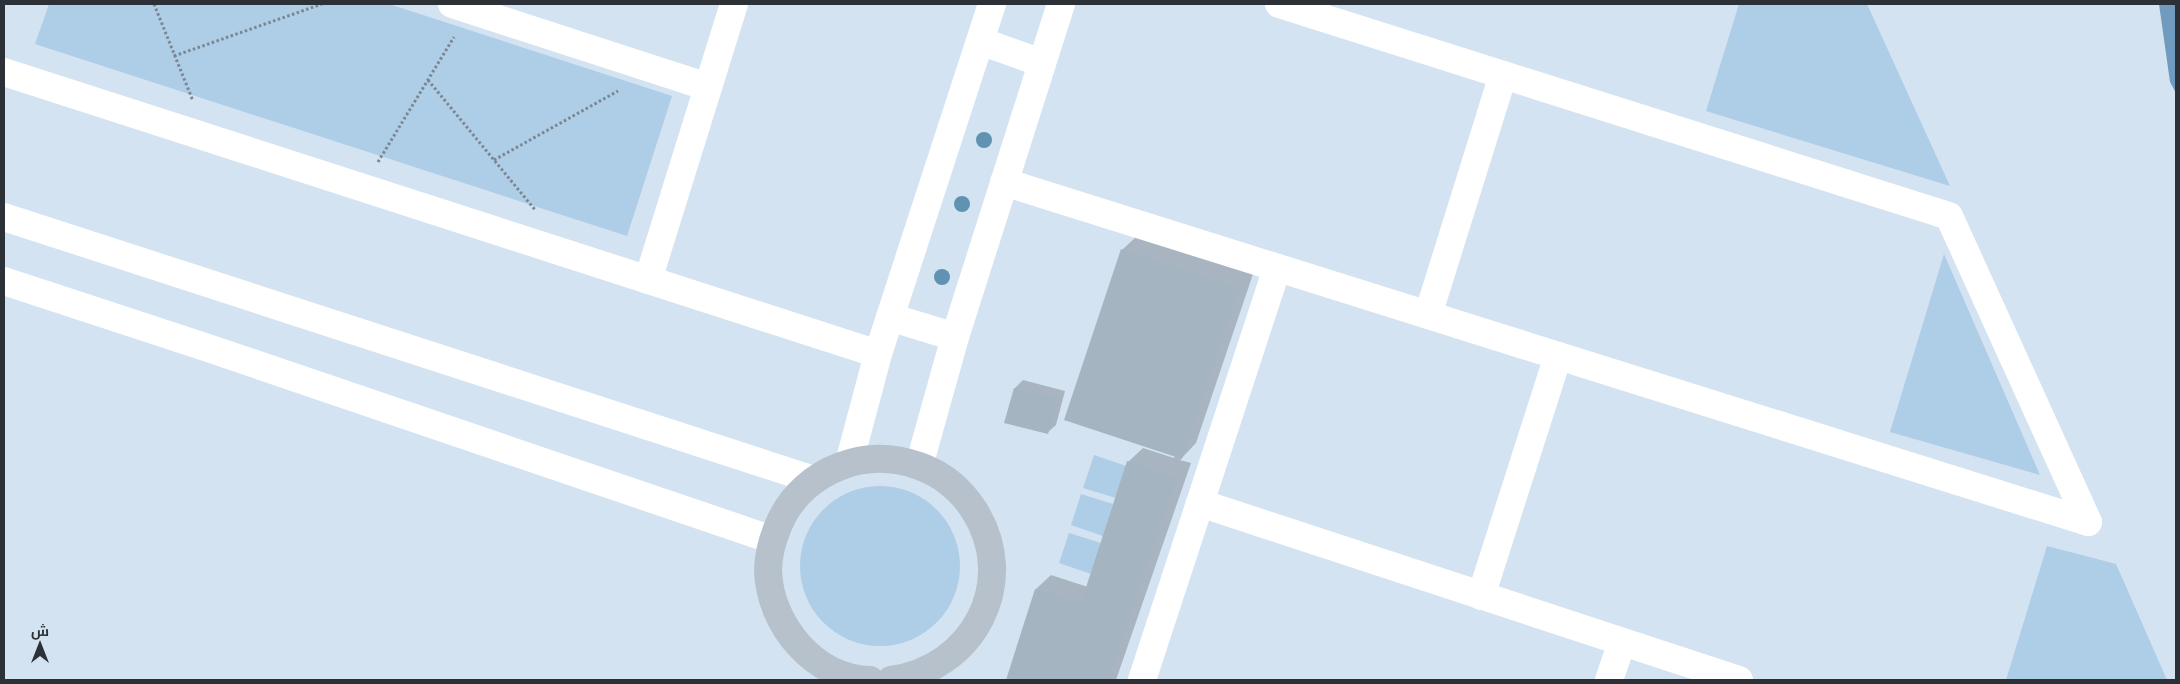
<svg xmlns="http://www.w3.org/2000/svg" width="2180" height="684" viewBox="0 0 2180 684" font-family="'Space Grotesk',Cairo,sans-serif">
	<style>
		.green { fill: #aecde7 }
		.water { fill: #709bbf }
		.shadow { fill: #0003 }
		.building { fill: #a5b4c1 }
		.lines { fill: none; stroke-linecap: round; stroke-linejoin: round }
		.path { stroke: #7c8690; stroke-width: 3; stroke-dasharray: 2.5 2.5; stroke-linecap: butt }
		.minor { stroke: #fff; stroke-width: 28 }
		.tertiary { stroke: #fff; stroke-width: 28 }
		.secondary { stroke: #b7c1cb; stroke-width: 28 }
		.tree { fill: #6092b2 }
	</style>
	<rect width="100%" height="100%" fill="#d3e3f1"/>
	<g class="green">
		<polygon points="49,4 389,4 672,96 627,236 35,44"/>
		<polygon points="1739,4 1867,4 1950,186 1706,111"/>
		<polygon points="1944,254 2040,475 1890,432"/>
		<polygon points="1094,455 1126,466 1116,498 1083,488"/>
		<circle cx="880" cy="566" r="80"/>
		<polygon points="1081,494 1113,504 1103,536 1071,525"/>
		<polygon points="1069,533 1101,543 1091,574 1059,563"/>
		<polygon points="2047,546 2116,564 2167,680 2006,680"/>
	</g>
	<polygon class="water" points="2159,4 2176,4 2176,93 2170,82"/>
	<g class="shadow">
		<polygon points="1137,236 1253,274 1196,443 1180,460 1191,463 1116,680 1008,680 1036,589 1051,575 1088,587 1128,462 1143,448 1174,458 1175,456 1122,250"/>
		<polygon points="1023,380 1065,391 1056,425 1047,433 1006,422 1015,388"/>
	</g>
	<g class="building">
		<polygon points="1121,249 1239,288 1182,459 1064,420"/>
		<polygon points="1014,388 1058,399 1048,434 1004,423"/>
		<polygon points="1127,461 1177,478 1108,680 1006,680 1035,589 1081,603"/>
	</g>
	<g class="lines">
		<g class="path">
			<polyline points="154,4 193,101"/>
			<polyline points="174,56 322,4"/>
			<polyline points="428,80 536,211"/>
			<polyline points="494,160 618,91"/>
			<polyline points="378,162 454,37"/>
		</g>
		<g class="minor">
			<polyline points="452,4 708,87"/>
			<polyline points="1279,4 1949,216 2088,522"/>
			<polyline points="980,41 1042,63"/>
			<polyline points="4,72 878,354"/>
			<polyline points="1004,182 2088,522"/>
			<polyline points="648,280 734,4"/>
			<polyline points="1428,315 1503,75"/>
			<polyline points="890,317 955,337"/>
			<polyline points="849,463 878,354 992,4"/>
			<polyline points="919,466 955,337 1061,4"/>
			<polyline points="1200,503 1739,680"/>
			<polyline points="1481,596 1558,356"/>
			<polyline points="1142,680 1277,268"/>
			<polyline points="1609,680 1622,642"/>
		</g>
		<g class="tertiary">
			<polyline points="4,217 814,480"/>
			<polyline points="4,281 205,347 773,540"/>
		</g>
		<path class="secondary" d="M870 680C814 678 770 625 768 571 768 555 773 538 779 524 791 496 814 476 841 466 867 456 894 457 919 466 942 474 961 490 974 510 1020 582 973 669 891 680"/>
	</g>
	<g class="tree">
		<circle cx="984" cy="140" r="8"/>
		<circle cx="962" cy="204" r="8"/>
		<circle cx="942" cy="277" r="8"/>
	</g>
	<rect width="2180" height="684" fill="none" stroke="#2b3136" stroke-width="10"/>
	<g transform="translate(40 644)" stroke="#d3e3f1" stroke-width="4" paint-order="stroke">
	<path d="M0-4L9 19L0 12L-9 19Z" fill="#2b3136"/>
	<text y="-8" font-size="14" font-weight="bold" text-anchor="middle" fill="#2b3136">ش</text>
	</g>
</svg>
